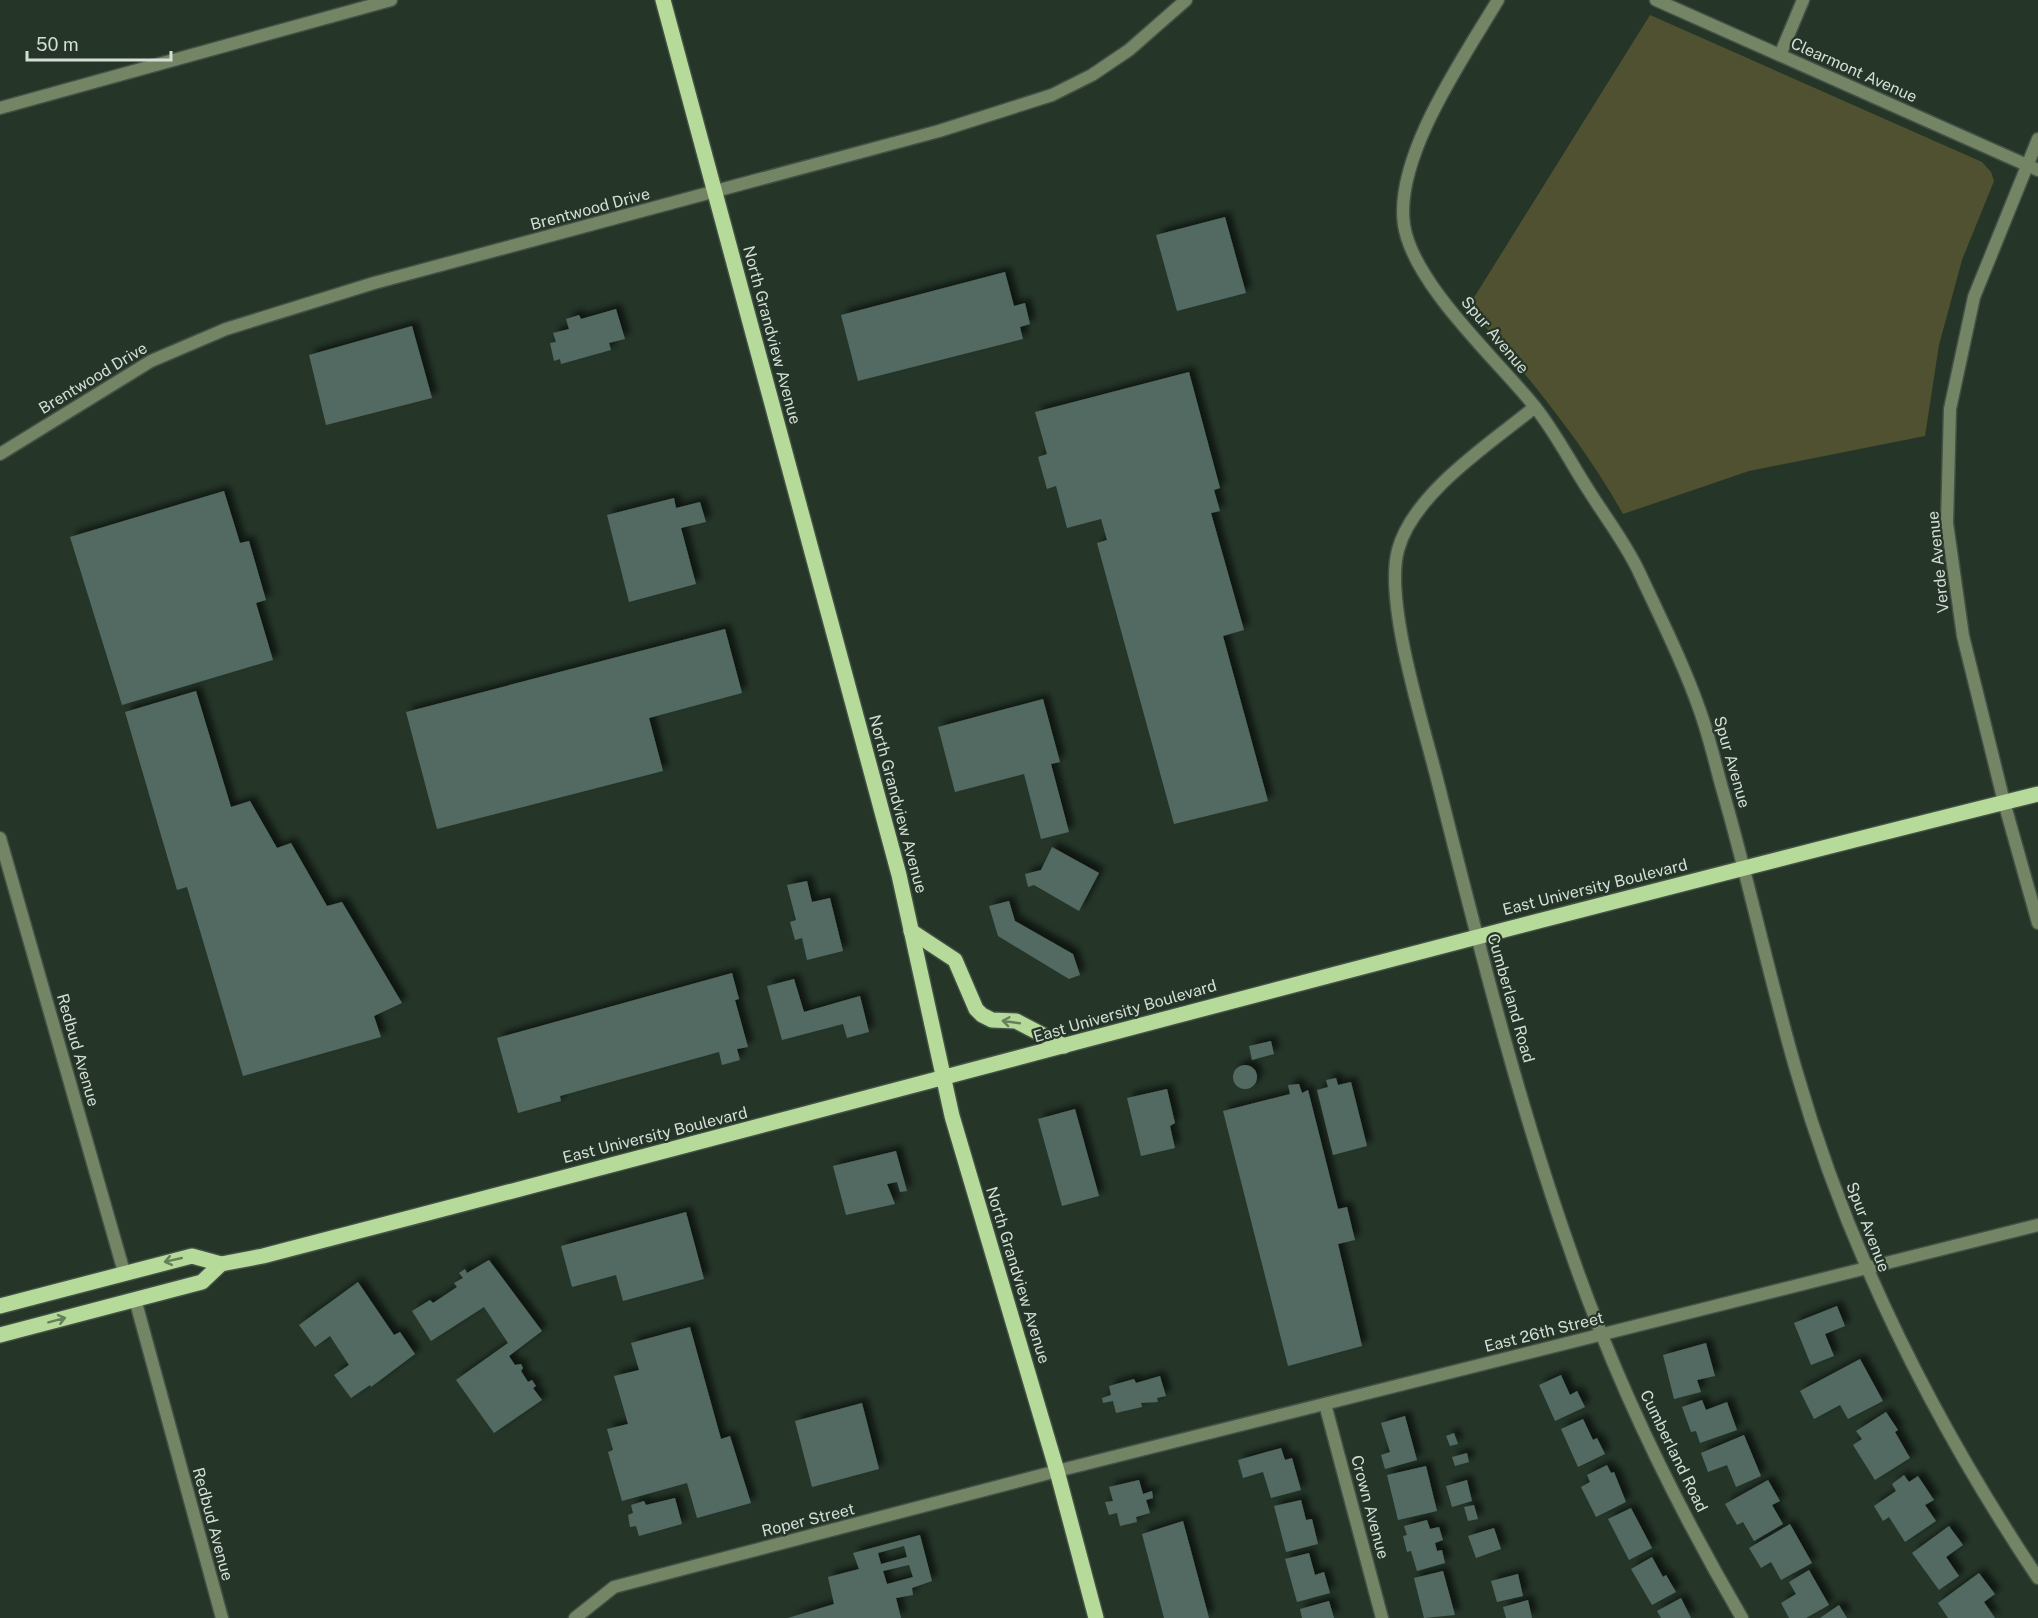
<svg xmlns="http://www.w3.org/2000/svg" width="2038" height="1618" viewBox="0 0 2038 1618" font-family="'Public Sans',sans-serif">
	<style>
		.green { fill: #505130 }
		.building { fill: #526a63; fill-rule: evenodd; filter: url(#shadow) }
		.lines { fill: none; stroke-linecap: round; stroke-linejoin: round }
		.minor-casing { stroke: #415145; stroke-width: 15 }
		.tertiary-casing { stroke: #415145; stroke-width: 15 }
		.primary-casing { stroke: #415145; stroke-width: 18 }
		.minor { stroke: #748566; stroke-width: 12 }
		.tertiary { stroke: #748566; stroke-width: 12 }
		.primary { stroke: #b6da99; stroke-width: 15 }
		.oneway { stroke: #66805b }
		.labels { text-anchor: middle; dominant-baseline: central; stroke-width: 4.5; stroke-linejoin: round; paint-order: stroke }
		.street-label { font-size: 16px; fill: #d4ded6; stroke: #253629 }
	</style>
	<defs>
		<filter id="shadow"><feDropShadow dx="5.5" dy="-5.5" stdDeviation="3" flood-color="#0009"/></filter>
	</defs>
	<rect width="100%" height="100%" fill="#253629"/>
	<path class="green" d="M1650 15 1982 162 1991 172 1994 181 1962 260 1939 345 1925 436 1749 471 1623 514C1580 437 1522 370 1466 304L1475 296Z"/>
	<g class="building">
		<polygon points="1225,217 1246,293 1177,311 1156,235"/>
		<polygon points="1005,272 1014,306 1025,303 1030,324 1020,327 1023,339 858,381 841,315"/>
		<polygon points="616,309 625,339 609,343 611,350 561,364 560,359 554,361 550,343 556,342 553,333 569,329 566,319 579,315 581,319"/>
		<polygon points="412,326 432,398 326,425 309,355"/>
		<polygon points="1189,372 1220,488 1214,490 1220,511 1211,513 1244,630 1223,636 1268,801 1174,824 1097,543 1107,540 1101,519 1067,528 1056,486 1047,489 1038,457 1047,454 1035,412"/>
		<polygon points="224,491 240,543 249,541 266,600 256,603 273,660 122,705 70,537"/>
		<polygon points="674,498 676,508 700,502 706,522 681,528 696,584 629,602 607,515"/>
		<polygon points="725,629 742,693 649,718 663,771 437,829 406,712"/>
		<polygon points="196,691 231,807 250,801 277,848 291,843 327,906 342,902 402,1003 374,1016 381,1037 243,1076 187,887 177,890 125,712"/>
		<polygon points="1043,699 1060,762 1051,764 1069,832 1041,839 1024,774 955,792 938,727"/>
		<polygon points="1052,847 1099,873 1079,911 1034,885 1028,887 1025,874 1041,870"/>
		<polygon points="807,881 812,902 830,898 843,951 807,960 802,938 795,940 790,922 796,920 787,885"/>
		<polygon points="1009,901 1015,921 1073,954 1080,975 1069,979 998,936 989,906"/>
		<polygon points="732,973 739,999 735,1000 748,1047 737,1049 740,1060 722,1065 719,1052 560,1096 561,1101 518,1113 497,1038"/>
		<polygon points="794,979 804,1012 860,996 869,1032 847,1038 843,1024 782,1040 767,986"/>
		<polygon points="1271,1041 1274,1054 1252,1060 1249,1046"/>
		<circle cx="1245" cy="1077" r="12"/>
		<polygon points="1336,1078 1338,1085 1351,1082 1367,1146 1333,1155 1317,1090 1328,1087 1326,1080"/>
		<polygon points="1299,1084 1302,1093 1308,1090 1338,1209 1347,1207 1355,1240 1338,1244 1362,1346 1288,1366 1223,1111 1290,1094 1288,1085"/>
		<polygon points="1167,1089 1175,1123 1170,1126 1175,1148 1141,1156 1127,1098"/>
		<polygon points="1075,1109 1099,1196 1062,1206 1038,1119"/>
		<polygon points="896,1151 907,1191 900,1192 897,1182 887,1184 895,1204 846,1215 833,1166"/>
		<polygon points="686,1212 704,1279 623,1301 616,1275 572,1287 561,1246"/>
		<polygon points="489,1260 542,1331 509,1356 515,1365 521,1364 523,1368 521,1371 528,1382 532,1380 536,1386 533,1388 542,1400 494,1433 456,1380 508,1343 484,1307 431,1341 412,1311 430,1300 433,1303 457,1287 454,1283 463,1278 459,1273 465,1269 467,1273"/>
		<polygon points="358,1282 394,1335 400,1332 415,1354 371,1387 370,1385 351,1398 334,1375 349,1365 330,1336 315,1347 299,1325"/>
		<polygon points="1837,1306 1845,1326 1825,1334 1834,1356 1811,1365 1794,1323"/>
		<polygon points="690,1327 721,1439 730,1436 751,1503 697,1518 687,1483 622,1501 608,1452 613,1450 607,1429 628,1424 614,1376 639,1370 631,1343"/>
		<polygon points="1706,1343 1715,1376 1697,1380 1701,1392 1674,1399 1663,1355"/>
		<polygon points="1860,1359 1883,1401 1848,1419 1840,1405 1814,1419 1800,1391"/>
		<polygon points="1561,1375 1570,1395 1577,1391 1585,1407 1555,1421 1539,1385"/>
		<polygon points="1160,1376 1166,1396 1157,1398 1158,1402 1141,1403 1142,1407 1116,1413 1113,1401 1103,1403 1102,1398 1111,1395 1109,1386 1134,1379 1136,1383"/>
		<polygon points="1702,1400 1706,1410 1727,1402 1737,1430 1700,1443 1696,1431 1691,1432 1682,1407"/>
		<polygon points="862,1403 879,1469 812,1487 795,1421"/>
		<polygon points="1886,1412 1898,1430 1895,1432 1910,1458 1875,1480 1853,1445 1862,1439 1856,1431"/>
		<polygon points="1405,1416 1417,1460 1385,1469 1381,1455 1390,1452 1381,1423"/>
		<polygon points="1583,1419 1593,1440 1597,1438 1605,1454 1578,1467 1561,1429"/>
		<polygon points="1454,1433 1458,1444 1450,1446 1446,1436"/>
		<polygon points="1744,1435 1761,1476 1736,1487 1727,1465 1708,1472 1701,1453"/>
		<polygon points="1281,1448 1285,1460 1292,1458 1301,1490 1271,1498 1263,1472 1243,1478 1238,1460"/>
		<polygon points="1467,1453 1469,1462 1455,1466 1452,1457"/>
		<polygon points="1607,1465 1611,1473 1614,1472 1626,1502 1596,1517 1581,1487 1590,1482 1587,1475"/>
		<polygon points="1426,1466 1437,1511 1398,1520 1387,1475"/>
		<polygon points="1904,1475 1909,1482 1918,1476 1934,1500 1925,1505 1936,1521 1905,1542 1889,1517 1883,1521 1874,1506 1896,1491 1892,1484"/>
		<polygon points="1139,1480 1143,1494 1152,1491 1153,1498 1146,1500 1150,1513 1136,1517 1137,1522 1120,1526 1117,1513 1109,1515 1105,1502 1113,1501 1109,1487"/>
		<polygon points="1467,1480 1472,1501 1452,1507 1446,1486"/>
		<polygon points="1768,1480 1780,1501 1772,1505 1783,1524 1754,1541 1743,1522 1737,1525 1725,1504"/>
		<polygon points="675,1498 682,1524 639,1536 636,1526 630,1527 628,1515 633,1513 631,1505 644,1501 646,1505"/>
		<polygon points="1301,1500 1306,1520 1312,1519 1318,1544 1286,1552 1274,1506"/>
		<polygon points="1474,1505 1478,1519 1468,1521 1464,1507"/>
		<polygon points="1631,1508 1652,1548 1629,1560 1608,1519"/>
		<polygon points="1427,1520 1430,1529 1439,1527 1443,1540 1435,1543 1437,1551 1442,1550 1445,1563 1417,1571 1411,1551 1407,1552 1403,1536 1407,1535 1404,1526"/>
		<polygon points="1183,1521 1209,1618 1164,1618 1142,1534"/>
		<polygon points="1790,1524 1812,1563 1781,1580 1771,1562 1761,1568 1749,1548"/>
		<polygon points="1949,1526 1963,1545 1946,1557 1959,1576 1939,1590 1912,1553"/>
		<polygon points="1494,1528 1501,1549 1476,1558 1468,1536"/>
		<path d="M920 1535 932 1581 912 1588 913 1595 896 1598 901 1618H788L834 1604 828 1577 859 1569 853 1553ZM904 1546 907 1557 881 1564 878 1553ZM909 1565 913 1577 887 1584 883 1571Z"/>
		<polygon points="1309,1553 1315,1575 1324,1572 1330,1593 1297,1602 1285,1559"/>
		<polygon points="1652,1557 1663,1577 1666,1575 1676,1592 1652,1605 1631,1569"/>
		<polygon points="1809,1570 1829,1605 1806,1618 1789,1618 1781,1603 1796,1594 1789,1582"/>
		<polygon points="1443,1571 1455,1615 1424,1618 1414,1578"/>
		<polygon points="1979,1573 1995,1594 1984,1602 1995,1618 1948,1618 1938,1603"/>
		<polygon points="1518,1574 1523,1596 1497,1602 1491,1581"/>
		<polygon points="1681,1598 1691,1618 1661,1618 1657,1611"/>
		<polygon points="1528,1600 1532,1618 1506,1618 1503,1607"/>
		<polygon points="1329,1601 1334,1618 1302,1618 1300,1609"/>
		<polygon points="1839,1605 1847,1618 1820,1618"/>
	</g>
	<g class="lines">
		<g class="minor-casing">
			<g id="minor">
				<path d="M1498 0C1464 57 1394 157 1404 225 1413 283 1494 357 1531 402 1554 429 1570 462 1589 491 1606 518 1627 545 1640 574 1661 619 1684 665 1700 711 1709 736 1715 763 1722 788 1749 881 1769 977 1796 1070 1848 1252 1933 1421 2038 1578"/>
				<polyline points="1656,0 2038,170"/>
				<polyline points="1780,55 1803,0"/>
				<polyline points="0,108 391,0"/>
				<polyline points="2038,139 1974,297 1950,409 1947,523 1963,636 2004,802 2038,923"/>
				<path d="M1535 407C1492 442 1413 493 1398 550 1384 602 1423 723 1437 779 1478 941 1518 1104 1574 1261 1617 1384 1676 1505 1742 1618"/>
				<polyline points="0,454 151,361 226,329 374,283 939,131 1052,95 1092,75 1129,50 1186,0"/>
				<polyline points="0,838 124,1272"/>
				<polyline points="1325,1404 1382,1618"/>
				<polyline points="575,1618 614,1587 1057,1471 2038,1225"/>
			</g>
		</g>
		<g class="tertiary-casing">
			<polyline id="tertiary" points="135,1299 222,1618"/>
		</g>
		<g class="primary-casing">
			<g id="primary">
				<polyline points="663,0 899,875 952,1116 1057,1471 1096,1618"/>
				<polyline points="911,931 955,960 976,1009 982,1015 992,1020 1016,1021 1064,1046"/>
				<path d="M0 1306 192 1256 221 1264 263 1256C855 1103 1445 941 2038 794"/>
				<polyline points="0,1335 202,1282 221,1264"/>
			</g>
		</g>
		<use href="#minor" class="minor"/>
		<use href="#tertiary" class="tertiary"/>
		<use href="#primary" class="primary"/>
	</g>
	<defs><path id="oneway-shaft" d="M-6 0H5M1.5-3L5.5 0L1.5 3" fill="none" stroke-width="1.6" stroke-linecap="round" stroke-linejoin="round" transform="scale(1.5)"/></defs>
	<g class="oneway">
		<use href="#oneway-shaft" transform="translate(1011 1022) rotate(-172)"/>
		<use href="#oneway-shaft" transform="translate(173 1260) rotate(167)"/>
		<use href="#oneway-shaft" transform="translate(57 1320) rotate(-15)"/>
	</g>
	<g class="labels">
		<g class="street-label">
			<text transform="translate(1854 70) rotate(24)">Clearmont Avenue</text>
			<text transform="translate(590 209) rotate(-15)">Brentwood Drive</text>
			<text transform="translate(772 335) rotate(75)">North Grandview Avenue</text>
			<text transform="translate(1495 335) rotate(50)">Spur Avenue</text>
			<text transform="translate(93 378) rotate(-31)">Brentwood Drive</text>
			<text transform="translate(1938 562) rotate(-96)">Verde Avenue</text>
			<text transform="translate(1732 762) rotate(74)">Spur Avenue</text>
			<text transform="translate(898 804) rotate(75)">North Grandview Avenue</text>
			<text transform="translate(1595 887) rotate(-14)">East University Boulevard</text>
			<text transform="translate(1511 998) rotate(74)">Cumberland Road</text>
			<text transform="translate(1125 1011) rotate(-16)">East University Boulevard</text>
			<text transform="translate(78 1050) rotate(74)">Redbud Avenue</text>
			<text transform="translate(655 1135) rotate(-14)">East University Boulevard</text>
			<text transform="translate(1868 1227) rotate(69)">Spur Avenue</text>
			<text transform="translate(1018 1275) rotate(73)">North Grandview Avenue</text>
			<text transform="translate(1544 1332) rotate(-14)">East 26th Street</text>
			<text transform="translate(1674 1451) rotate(64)">Cumberland Road</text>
			<text transform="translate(1370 1507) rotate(75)">Crown Avenue</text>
			<text transform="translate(808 1520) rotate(-14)">Roper Street</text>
			<text transform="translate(213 1524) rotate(75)">Redbud Avenue</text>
		</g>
	</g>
	<path d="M27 51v9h144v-9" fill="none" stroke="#d4ded6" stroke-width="3"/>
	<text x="36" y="51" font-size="18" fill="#d4ded6" stroke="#253629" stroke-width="4.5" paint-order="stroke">50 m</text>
</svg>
